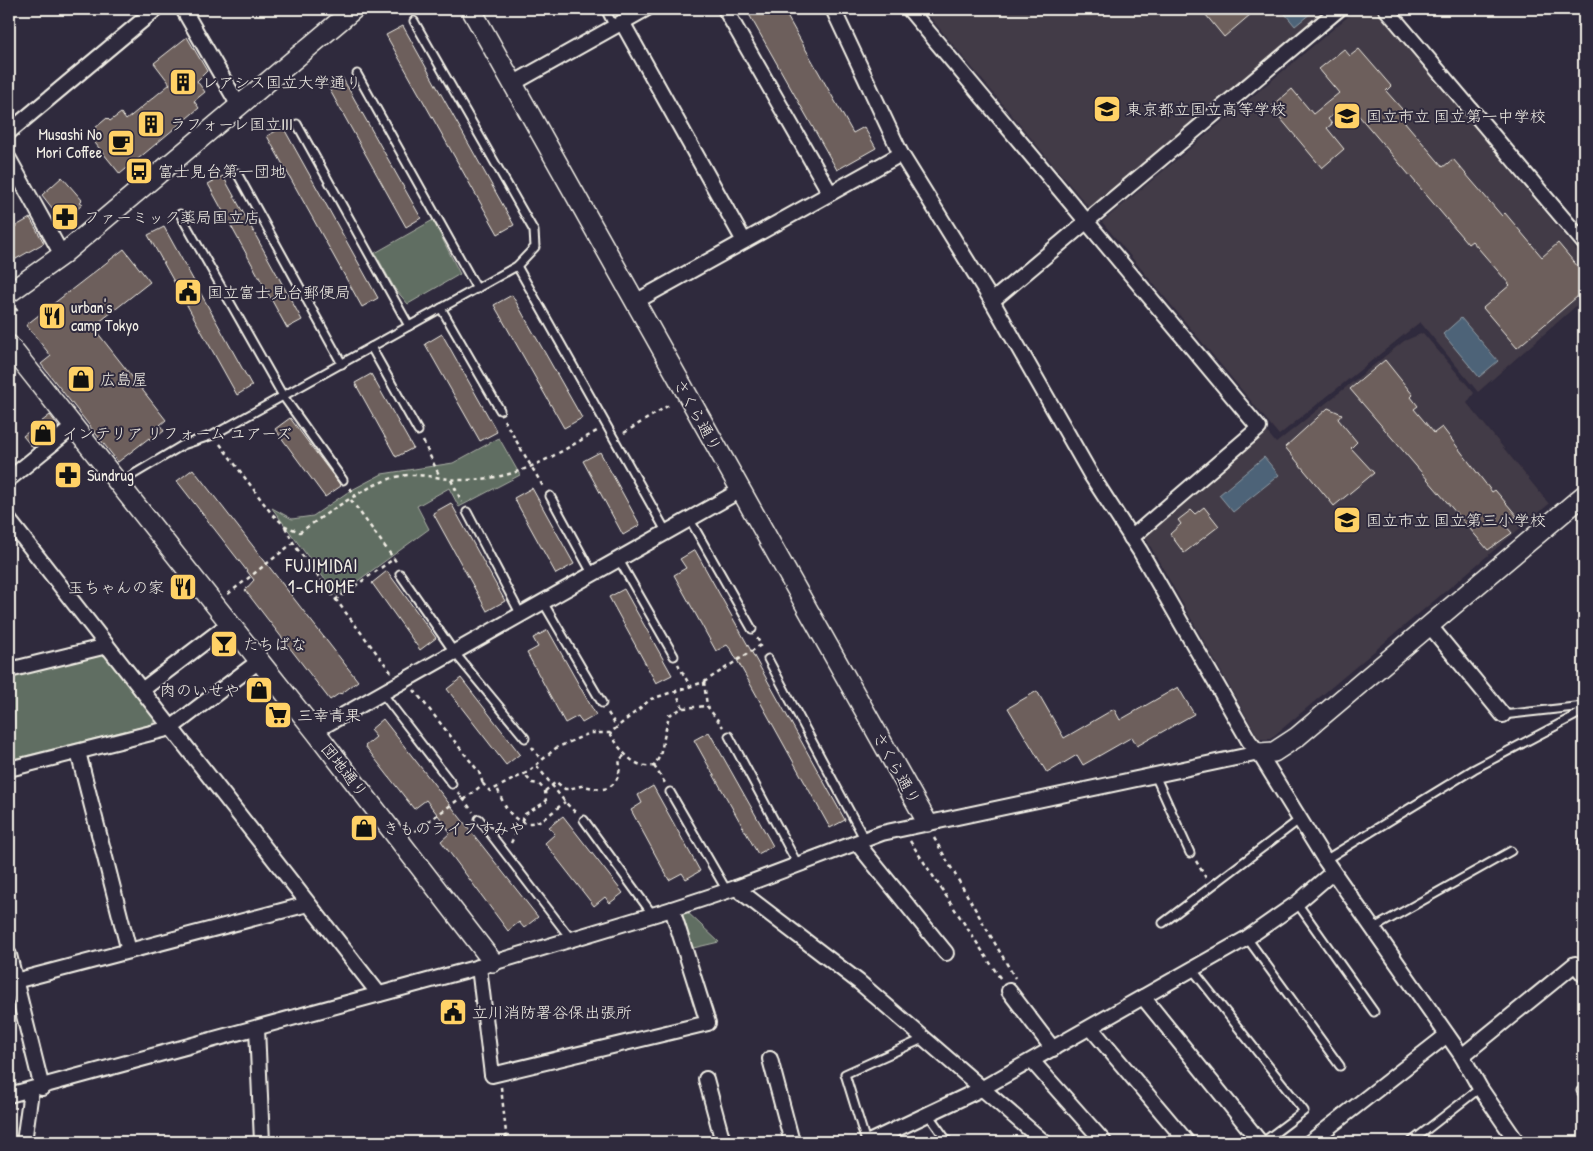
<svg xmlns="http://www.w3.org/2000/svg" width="1593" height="1151" viewBox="0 0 1593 1151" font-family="'Patrick Hand','Klee One',sans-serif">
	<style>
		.built { fill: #423a46 }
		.green { fill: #616e62; stroke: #aab0a5 }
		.water { fill: #4d6478; stroke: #909ca5 }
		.building { fill: #6d5f5b; stroke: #f4f1e8 }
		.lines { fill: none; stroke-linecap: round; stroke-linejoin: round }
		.lane-casing { stroke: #f4f1e8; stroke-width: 11 }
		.street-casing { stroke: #f4f1e8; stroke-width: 18 }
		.secondary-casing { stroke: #f4f1e8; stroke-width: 22 }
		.path { stroke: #f4f1e8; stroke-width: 2.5; stroke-dasharray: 4 4; stroke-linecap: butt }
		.lane { stroke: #2f2a3d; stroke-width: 7 }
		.street { stroke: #2f2a3d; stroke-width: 14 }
		.secondary { stroke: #2f2a3d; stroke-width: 19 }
		.labels { text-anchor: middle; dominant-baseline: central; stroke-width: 4; stroke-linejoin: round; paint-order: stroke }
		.poi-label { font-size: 16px; fill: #f4f1e8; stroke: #2f2a3d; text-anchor: start }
		.street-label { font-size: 16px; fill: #f4f1e8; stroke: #2f2a3d }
		.neighbourhood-label { font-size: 18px; letter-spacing: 1px; fill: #f4f1e8; stroke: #2f2a3d }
	</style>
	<rect width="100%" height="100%" fill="#2f2a3d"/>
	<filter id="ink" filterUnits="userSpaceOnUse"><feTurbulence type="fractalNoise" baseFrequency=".02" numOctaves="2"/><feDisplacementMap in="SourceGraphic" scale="10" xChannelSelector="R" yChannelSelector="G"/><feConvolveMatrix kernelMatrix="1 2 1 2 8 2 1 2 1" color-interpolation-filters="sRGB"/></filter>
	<g filter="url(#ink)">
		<g class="built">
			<polygon points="923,9 1327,9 1090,209"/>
			<polygon points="1357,9 1377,9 1584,259 1584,299 1478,392 1420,322 1279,435 1102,222"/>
			<polygon points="1423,333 1474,393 1467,403 1549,504 1270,739 1259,739 1145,537 1267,432 1276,443 1404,341"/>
		</g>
		<g class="green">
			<polygon points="433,220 460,274 408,304 395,289 375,253"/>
			<polygon points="499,438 520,475 459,507 449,488 417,506 429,529 337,596 272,508 292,519 313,516 348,492 382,474 453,463"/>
			<polygon points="105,653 154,717 153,724 9,760 9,673"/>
			<polygon points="684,909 719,942 689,949 679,918"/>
		</g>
		<g class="water">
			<polygon points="1281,9 1316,9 1295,26"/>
			<polygon points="1461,318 1498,361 1479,377 1443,334"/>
			<polygon points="1264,457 1279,475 1233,512 1219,495"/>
		</g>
		<g class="building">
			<polygon points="746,9 783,9 853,133 864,127 876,148 837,170"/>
			<polygon points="1201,9 1257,9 1224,37"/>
			<polygon points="403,26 514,225 498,234 386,35"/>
			<polygon points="187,37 207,71 197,81 205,92 194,101 199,108 120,174 91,138 92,137 89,133 107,118 110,121 121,113 126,120 170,84 154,63"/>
			<polygon points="1344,49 1350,56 1359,49 1391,86 1386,91 1409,117 1404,121 1443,167 1453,159 1502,216 1505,213 1542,257 1558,243 1584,274 1584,291 1517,348 1483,308 1510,285 1472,241 1468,244 1348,103 1328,119 1332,124 1327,128 1344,149 1322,168 1271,107 1292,89 1313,114 1339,93 1319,69"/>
			<polygon points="342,77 421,218 406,227 327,85"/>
			<polygon points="283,127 378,298 362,307 267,136"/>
			<polygon points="223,176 302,320 287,328 208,184"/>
			<polygon points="62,177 82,200 80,202 83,204 63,222 42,195"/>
			<polygon points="30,218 44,243 9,263 9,230"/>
			<polygon points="164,227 252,386 237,395 148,235"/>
			<polygon points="124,249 150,282 93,327 166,420 160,425 164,431 151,441 149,438 118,462 41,364 51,356 26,325"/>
			<polygon points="512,295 582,418 564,428 494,305"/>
			<polygon points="442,334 497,432 480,441 425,344"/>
			<polygon points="1385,360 1413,395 1411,397 1418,406 1414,409 1434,433 1442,427 1492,492 1495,490 1517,516 1505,525 1512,533 1488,550 1350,389"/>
			<polygon points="371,374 413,448 396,457 355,383"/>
			<polygon points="1328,408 1342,414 1338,419 1357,442 1351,448 1374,473 1334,506 1285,447"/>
			<polygon points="50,415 59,427 33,448 23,436"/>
			<polygon points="290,418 341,486 325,497 275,429"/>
			<polygon points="600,452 640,525 623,535 583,461"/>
			<polygon points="193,469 358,681 341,694 340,693 330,700 245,590 254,580 177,481"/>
			<polygon points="532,488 574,564 556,574 514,498"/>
			<polygon points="451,503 505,601 487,611 433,513"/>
			<polygon points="1204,507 1219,526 1184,553 1170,534 1181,524 1178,520 1191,510 1195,514"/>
			<polygon points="695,550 845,820 830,828 732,651 727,645 716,651 674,575 686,568 680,559"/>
			<polygon points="387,571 436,638 420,650 372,583"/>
			<polygon points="624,589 672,675 656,683 609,597"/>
			<polygon points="548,630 596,715 582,723 578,716 565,723 527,653 538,647 533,638"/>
			<polygon points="461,678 520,754 506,765 447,689"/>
			<polygon points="1178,687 1194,714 1137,746 1132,737 1083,765 1077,755 1047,773 1008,708 1037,691 1064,738 1114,709 1120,720"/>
			<polygon points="383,719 538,917 524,928 519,922 508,931 441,841 450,833 445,824 426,800 414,809 365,746 376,737 370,730"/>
			<polygon points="709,732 773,846 758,854 694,740"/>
			<polygon points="653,786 700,871 686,879 682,873 669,880 631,810 642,803 638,795"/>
			<polygon points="563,816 623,893 610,903 605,897 594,906 545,843 555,834 549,827"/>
		</g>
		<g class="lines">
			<g class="lane-casing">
				<g id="lane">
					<polyline points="605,9 614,27"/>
					<polyline points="357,74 477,289"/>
					<polyline points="297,124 409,326"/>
					<polyline points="237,173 342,364"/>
					<polyline points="180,214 283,396 343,480"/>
					<polyline points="517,266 667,533"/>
					<polyline points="441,308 500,410"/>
					<polyline points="371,347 418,431"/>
					<polyline points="119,483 183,445 213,435 517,266 535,247 534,231 414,21"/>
					<polyline points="550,496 593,575"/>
					<polyline points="467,512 521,615"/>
					<polyline points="690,520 752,629"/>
					<polyline points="619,560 674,656"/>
					<polyline points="400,574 454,652 525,738"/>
					<polyline points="543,602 602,703"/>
					<polyline points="768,659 865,840"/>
					<polyline points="382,693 452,784"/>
					<polyline points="1503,715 1584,706"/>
					<polyline points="729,736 798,865"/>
					<polyline points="1154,773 1190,853"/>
					<polyline points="670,792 727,891"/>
					<polyline points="479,819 571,939"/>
					<polyline points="584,820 653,915"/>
					<polyline points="1583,842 1584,844"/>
					<polyline points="1325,860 1474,769 1584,711"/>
					<polyline points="1297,903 1374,1012"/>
					<polyline points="1163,923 1299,820"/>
					<polyline points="1372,929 1511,851"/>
					<polyline points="1247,938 1340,1066"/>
					<polyline points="1192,969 1304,1111 1263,1142"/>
					<polyline points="1581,1091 1584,1095"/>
					<polyline points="928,1114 948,1142"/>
					<polyline points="866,1142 845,1074 925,1038"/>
					<polyline points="1411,1142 1480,1088"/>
				</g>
			</g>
			<g class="street-casing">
				<g id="street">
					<polyline points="183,9 239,106"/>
					<polyline points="725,9 830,193"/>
					<polyline points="833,9 901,154 992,301 1091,475 1140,551 1249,741 1259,753 1325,860 1462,1056 1480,1088 1517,1142"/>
					<polyline points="909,9 1259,428 1131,538"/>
					<polyline points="1386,9 1584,243"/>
					<polyline points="622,22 744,241"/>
					<polyline points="514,83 646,9"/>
					<polyline points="9,132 156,9"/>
					<polyline points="9,159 62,255"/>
					<polyline points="992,301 1339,9"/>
					<polyline points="635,302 901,154"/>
					<polyline points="9,479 73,427"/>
					<polyline points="9,520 379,994"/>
					<polyline points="1430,626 1503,715"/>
					<polyline points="9,670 107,646"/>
					<polyline points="142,690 230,623"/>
					<polyline points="315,731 741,490"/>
					<polyline points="78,752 129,951"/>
					<polyline points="9,769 171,728 259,661"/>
					<polyline points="857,843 946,953"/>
					<polyline points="736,888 859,982 1044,1142"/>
					<polyline points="9,955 42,1088"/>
					<polyline points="479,967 492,1075 708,1023 672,909"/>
					<polyline points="15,981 308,904"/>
					<polyline points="1009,991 1053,1049"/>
					<polyline points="1143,997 1260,1142"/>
					<polyline points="257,1028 262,1142"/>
					<polyline points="1091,1028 1187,1142"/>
					<polyline points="1462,1056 1575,964 1584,975"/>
					<polyline points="770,1059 792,1142"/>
					<polyline points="1032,1061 1104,1142"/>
					<polyline points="706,1079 723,1142"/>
					<polyline points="9,1095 479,967 672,909 736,888 882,833 1259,753"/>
					<polyline points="24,1142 31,1091"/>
					<polyline points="869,1142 981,1089 1247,938 1297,903 1333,872"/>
					<polyline points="1310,1142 1447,1035"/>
				</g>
			</g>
			<g class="secondary-casing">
				<g id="secondary">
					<polyline points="471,9 927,822"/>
					<polyline points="9,293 62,255 354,9"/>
					<polyline points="9,345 315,731 493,962"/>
					<polyline points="1259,753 1274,752 1297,737 1584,495"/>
				</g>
			</g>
			<g class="path">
				<polyline points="15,308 20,314"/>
				<polyline points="504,420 544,488"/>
				<polyline points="624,433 669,405"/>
				<polyline points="423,441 440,477"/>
				<path d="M220 444 271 513 285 526 300 532C328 513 364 486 396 477 418 471 441 480 464 480 521 479 549 458 597 431"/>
				<polyline points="451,480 462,502"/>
				<polyline points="350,488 356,497"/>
				<polyline points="351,500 397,563"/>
				<polyline points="285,527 295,546 391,672"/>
				<polyline points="228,594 293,543"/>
				<polyline points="335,600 395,558"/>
				<polyline points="678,664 690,686"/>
				<polyline points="704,682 707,706 723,727"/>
				<polyline points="414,690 479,772 483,784"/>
				<polyline points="675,690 683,708"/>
				<polyline points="608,713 617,727"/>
				<path d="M610 733C620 749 632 769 654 766L660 756 669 715 683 708 707 706"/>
				<polyline points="532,747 541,760"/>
				<polyline points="537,766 565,802 576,813"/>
				<polyline points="654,766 665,783"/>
				<path d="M498 790C504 807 516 830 539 821 548 817 557 808 565 802"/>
				<path d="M545 791 556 782 565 789C572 789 575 787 581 786 588 786 594 789 601 789 616 789 622 772 619 760L625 755"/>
				<polyline points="458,792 473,812"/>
				<polyline points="464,800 483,784 490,791 528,772 556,748 590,733 610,733 651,699 704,682 761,645 757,638"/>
				<polyline points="415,831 462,797"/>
				<polyline points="934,838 1015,978"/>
				<polyline points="910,841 1002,981"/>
				<polyline points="511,843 525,814 546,802 545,791 539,784 532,783 524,774"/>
				<polyline points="1196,861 1206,878"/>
				<polyline points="501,1087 507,1142"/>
			</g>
			<use href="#lane" class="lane"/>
			<use href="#street" class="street"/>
			<use href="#secondary" class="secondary"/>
		</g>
	</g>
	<defs>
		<g id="building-square" transform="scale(1.4375)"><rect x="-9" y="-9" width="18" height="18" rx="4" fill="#ffd166" stroke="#2f2a3d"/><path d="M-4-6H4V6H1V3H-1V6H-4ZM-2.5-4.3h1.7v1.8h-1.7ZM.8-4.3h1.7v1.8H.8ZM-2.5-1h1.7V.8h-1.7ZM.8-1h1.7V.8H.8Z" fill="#111"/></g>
		<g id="school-square" transform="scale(1.4375)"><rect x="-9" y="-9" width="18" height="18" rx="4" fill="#ffd166" stroke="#2f2a3d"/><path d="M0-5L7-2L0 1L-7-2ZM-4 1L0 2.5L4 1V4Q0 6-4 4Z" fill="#111"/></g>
		<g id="cafe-square" transform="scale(1.4375)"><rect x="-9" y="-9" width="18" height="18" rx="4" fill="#ffd166" stroke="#2f2a3d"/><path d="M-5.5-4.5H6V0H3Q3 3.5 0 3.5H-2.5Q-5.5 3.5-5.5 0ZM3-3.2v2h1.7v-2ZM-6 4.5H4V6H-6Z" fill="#111"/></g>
		<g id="bus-square" transform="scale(1.4375)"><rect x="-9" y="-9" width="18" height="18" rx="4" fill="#ffd166" stroke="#2f2a3d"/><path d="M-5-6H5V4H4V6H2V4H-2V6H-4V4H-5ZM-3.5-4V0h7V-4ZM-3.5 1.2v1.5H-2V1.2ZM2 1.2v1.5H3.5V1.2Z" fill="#111"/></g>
		<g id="pharmacy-square" transform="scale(1.4375)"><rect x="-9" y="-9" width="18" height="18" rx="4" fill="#ffd166" stroke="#2f2a3d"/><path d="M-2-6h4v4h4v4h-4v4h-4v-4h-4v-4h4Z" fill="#111"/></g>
		<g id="civic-square" transform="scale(1.4375)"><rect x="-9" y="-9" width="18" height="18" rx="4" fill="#ffd166" stroke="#2f2a3d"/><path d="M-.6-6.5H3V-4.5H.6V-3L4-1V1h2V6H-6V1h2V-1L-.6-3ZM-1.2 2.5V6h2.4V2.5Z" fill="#111"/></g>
		<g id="restaurant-square" transform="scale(1.4375)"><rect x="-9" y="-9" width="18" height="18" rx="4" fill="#ffd166" stroke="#2f2a3d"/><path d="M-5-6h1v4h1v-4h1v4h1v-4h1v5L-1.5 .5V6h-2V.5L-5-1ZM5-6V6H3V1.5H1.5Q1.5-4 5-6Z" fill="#111"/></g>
		<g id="shop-square" transform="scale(1.4375)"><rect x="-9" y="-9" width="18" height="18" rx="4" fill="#ffd166" stroke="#2f2a3d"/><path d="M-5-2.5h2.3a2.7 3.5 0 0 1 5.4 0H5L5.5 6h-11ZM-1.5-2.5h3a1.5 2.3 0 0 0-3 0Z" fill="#111"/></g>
		<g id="bar-square" transform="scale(1.4375)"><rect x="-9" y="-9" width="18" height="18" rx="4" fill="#ffd166" stroke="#2f2a3d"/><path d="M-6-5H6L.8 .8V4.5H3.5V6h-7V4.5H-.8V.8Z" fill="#111"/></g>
		<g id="supermarket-square" transform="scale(1.4375)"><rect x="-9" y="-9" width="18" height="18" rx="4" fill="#ffd166" stroke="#2f2a3d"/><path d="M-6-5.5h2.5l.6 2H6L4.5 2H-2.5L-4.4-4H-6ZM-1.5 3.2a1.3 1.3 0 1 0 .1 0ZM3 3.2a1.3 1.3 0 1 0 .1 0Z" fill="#111"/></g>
	</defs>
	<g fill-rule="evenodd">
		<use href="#building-square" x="183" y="82"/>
		<use href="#school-square" x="1107" y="109"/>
		<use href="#school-square" x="1347" y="116"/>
		<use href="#building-square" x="151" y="124"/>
		<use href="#cafe-square" x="121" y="143"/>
		<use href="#bus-square" x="139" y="171"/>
		<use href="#pharmacy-square" x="65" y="217"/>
		<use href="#civic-square" x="188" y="292"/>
		<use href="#restaurant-square" x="52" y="316"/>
		<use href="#shop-square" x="81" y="379"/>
		<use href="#shop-square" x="43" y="433"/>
		<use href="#pharmacy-square" x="68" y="475"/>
		<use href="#school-square" x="1347" y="520"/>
		<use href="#restaurant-square" x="183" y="587"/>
		<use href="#bar-square" x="224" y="644"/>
		<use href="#shop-square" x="259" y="690"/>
		<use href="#supermarket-square" x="278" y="715"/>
		<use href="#shop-square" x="364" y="828"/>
		<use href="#civic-square" x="453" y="1012"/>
	</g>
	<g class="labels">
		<g class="poi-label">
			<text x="202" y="82">レアシス国立大学通り</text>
			<text x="1126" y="109">東京都立国立高等学校</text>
			<text x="1366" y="116">国立市立 国立第一中学校</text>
			<text x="170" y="124">ラフォーレ国立III</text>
			<text x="102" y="134" text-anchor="end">Musashi No<tspan x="102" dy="18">Mori Coffee</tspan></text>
			<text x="158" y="171">富士見台第一団地</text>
			<text x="84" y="217">ファーミック薬局国立店</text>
			<text x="207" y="292">国立富士見台郵便局</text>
			<text x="71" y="307">urban's<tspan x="71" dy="18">camp Tokyo</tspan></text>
			<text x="100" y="379">広島屋</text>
			<text x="62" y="433">インテリア リフォーム ユアーズ</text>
			<text x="87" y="475">Sundrug</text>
			<text x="1366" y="520">国立市立 国立第三小学校</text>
			<text x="164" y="587" text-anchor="end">玉ちゃんの家</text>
			<text x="243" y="644">たちばな</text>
			<text x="240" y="690" text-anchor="end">肉のいせや</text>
			<text x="297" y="715">三幸青果</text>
			<text x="383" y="828">きものライフすみや</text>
			<text x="472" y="1012">立川消防署谷保出張所</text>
		</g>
		<g class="street-label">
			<text transform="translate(698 415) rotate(61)">さくら通り</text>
			<text transform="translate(897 768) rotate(61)">さくら通り</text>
			<text transform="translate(345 770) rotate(52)">団地通り</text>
		</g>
		<g class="neighbourhood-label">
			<text x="322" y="565">FUJIMIDAI<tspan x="322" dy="21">1-CHOME</tspan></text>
		</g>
	</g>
	<rect width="1593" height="1151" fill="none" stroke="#2f2a3d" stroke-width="30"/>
	<rect x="15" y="15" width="1563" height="1121" fill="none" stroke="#f4f1e8" stroke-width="2" filter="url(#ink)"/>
</svg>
